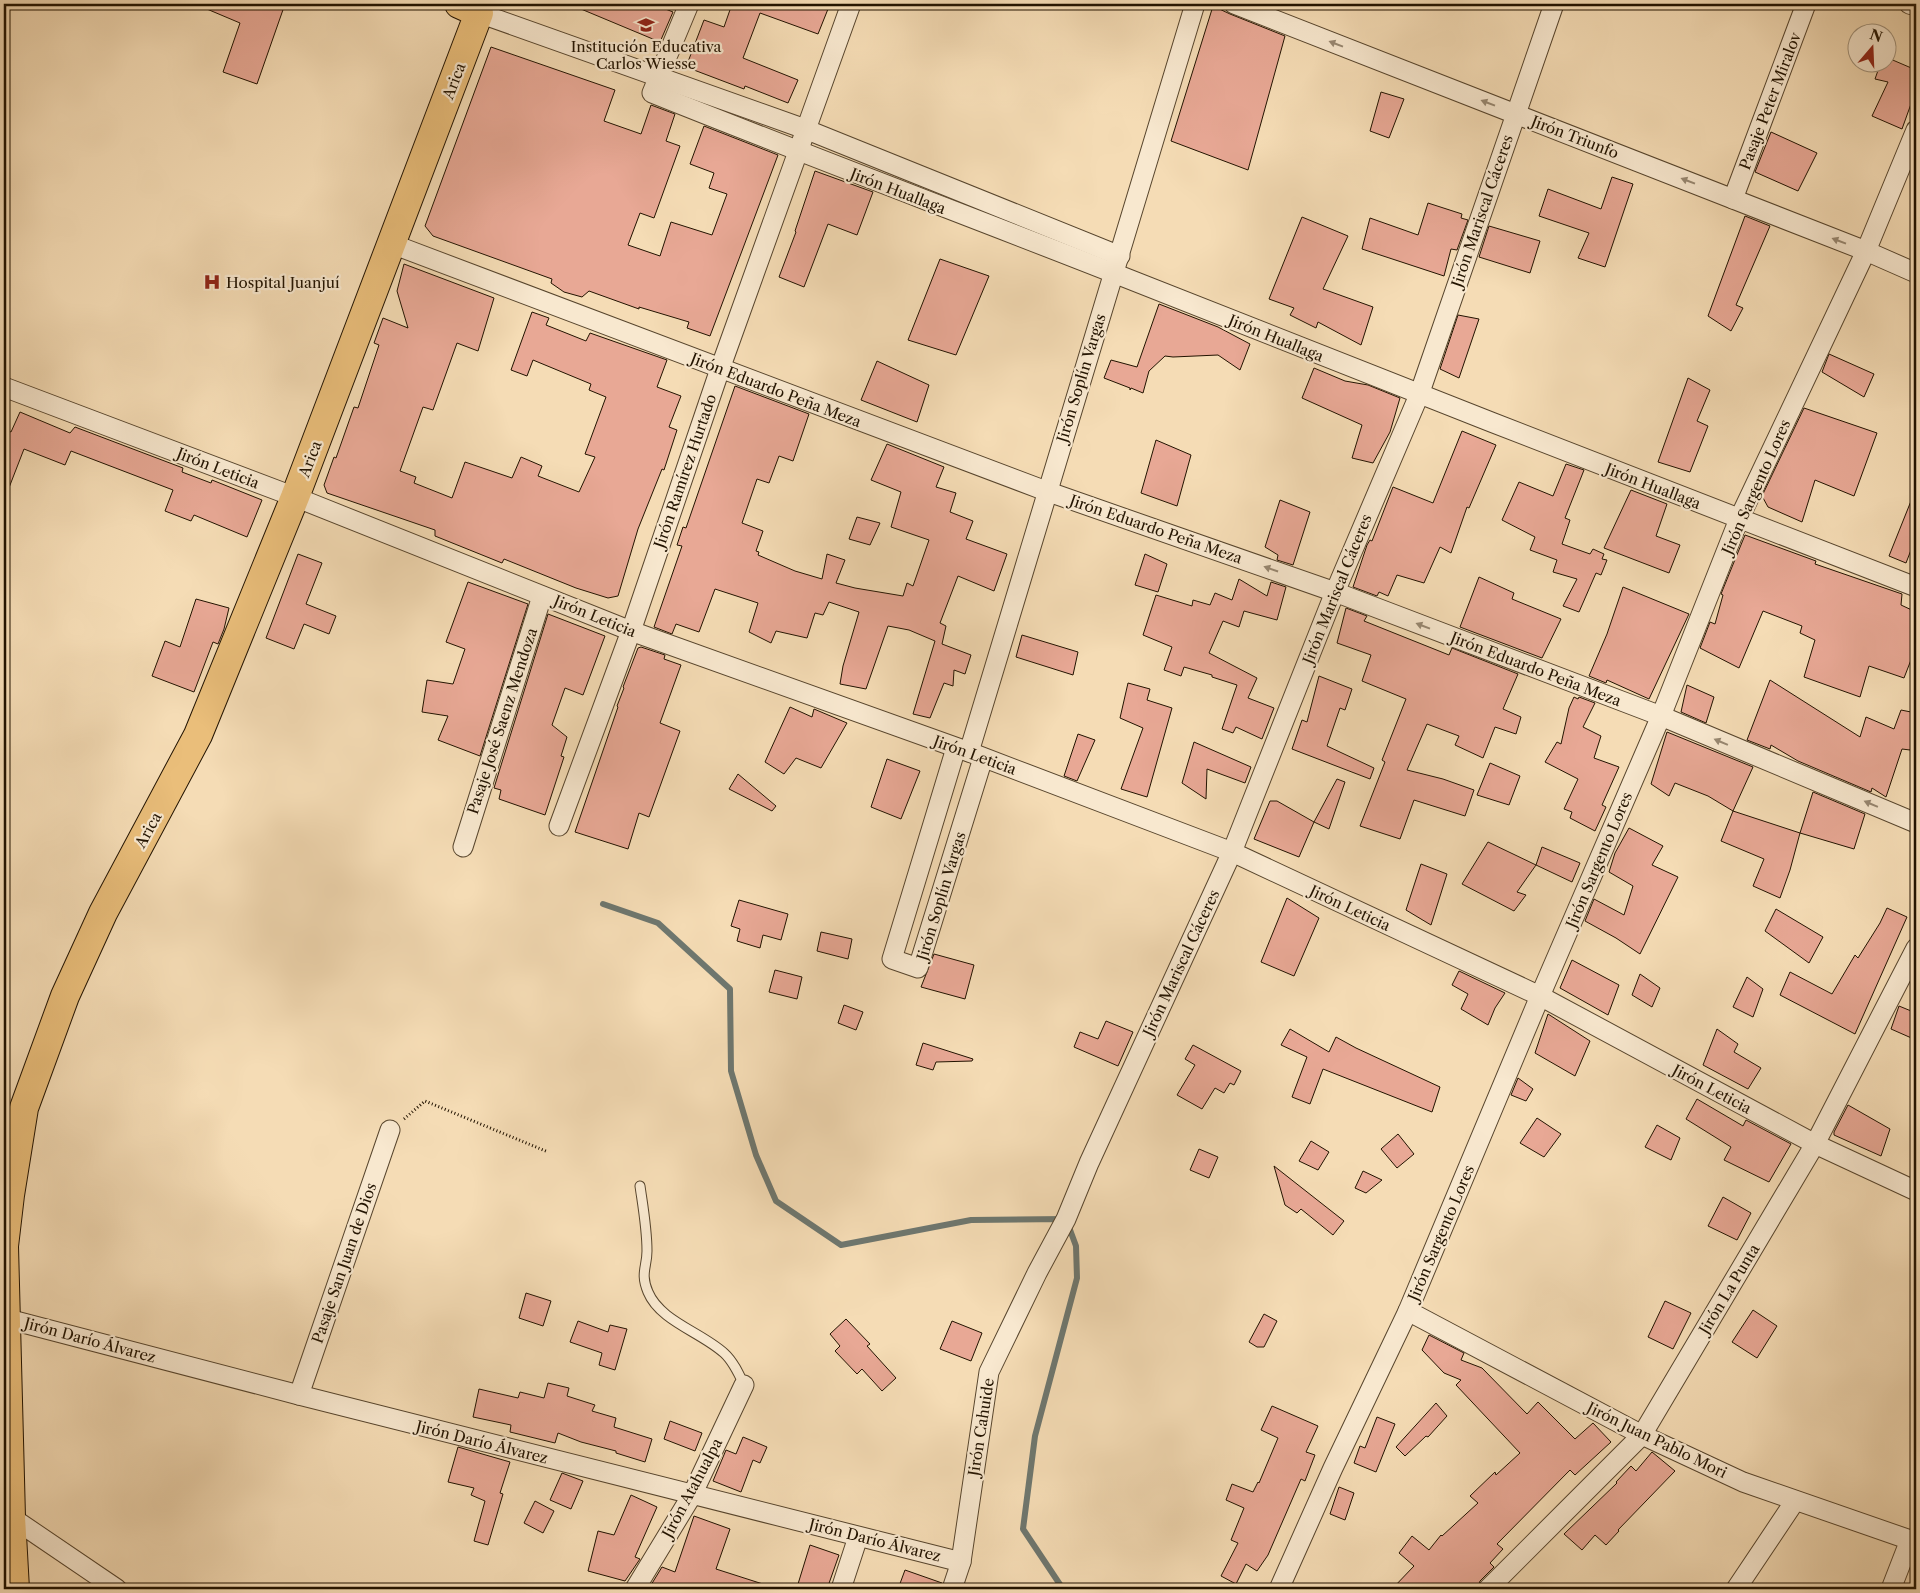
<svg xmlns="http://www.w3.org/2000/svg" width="1920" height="1593" viewBox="0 0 1920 1593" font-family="'Libre Caslon Text',serif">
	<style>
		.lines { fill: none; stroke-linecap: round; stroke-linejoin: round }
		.stream { stroke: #6e776f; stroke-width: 6 }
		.building { fill: #e8a895; stroke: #221300 }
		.service-casing { stroke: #57452d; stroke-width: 11 }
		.minor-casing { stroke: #57452d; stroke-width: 21 }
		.trunk-casing { stroke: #221300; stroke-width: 30 }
		.path { stroke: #221300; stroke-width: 3; stroke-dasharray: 1 2.5; stroke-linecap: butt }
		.service { stroke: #f8e8cf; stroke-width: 9 }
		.minor { stroke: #f8e8cf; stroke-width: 19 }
		.trunk { stroke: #eabe7a; stroke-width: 28 }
		.oneway { fill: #988872 }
		.labels { text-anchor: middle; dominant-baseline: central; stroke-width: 4.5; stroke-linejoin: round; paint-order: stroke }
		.poi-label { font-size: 15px; fill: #221300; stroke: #f8e8cf }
		.street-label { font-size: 15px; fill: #221300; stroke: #f8e8cf }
	</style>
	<rect width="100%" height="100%" fill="#f5dcb5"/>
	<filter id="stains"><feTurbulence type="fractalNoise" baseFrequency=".004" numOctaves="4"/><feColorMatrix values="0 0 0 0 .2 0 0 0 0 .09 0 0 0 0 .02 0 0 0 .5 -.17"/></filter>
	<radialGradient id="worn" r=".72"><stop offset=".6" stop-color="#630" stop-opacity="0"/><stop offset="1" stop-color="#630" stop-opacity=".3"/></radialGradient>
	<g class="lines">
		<polyline class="stream" points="603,904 658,923 730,989 731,1071 756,1155 776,1201 841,1245 971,1220 1066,1219 1076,1246 1077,1278 1035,1436 1023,1529 1063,1589"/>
	</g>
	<g class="building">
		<polygon points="195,4 285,4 257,84 223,72 240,23"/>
		<polygon points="569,4 653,4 673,12 660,42"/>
		<polygon points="732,4 830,4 818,34 760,13 743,58 798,80 788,103 745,86 744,89 686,67 704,20 724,27"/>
		<polygon points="1213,6 1230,14 1285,36 1248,170 1171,141"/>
		<polygon points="491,47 615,90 604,121 641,134 651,105 675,114 666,141 680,146 654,218 640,213 628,245 660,256 671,222 712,235 727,194 709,188 714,173 690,164 704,126 778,155 710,336 687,328 689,322 639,307 639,309 589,291 582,297 564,292 551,283 552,279 433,236 425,226"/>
		<polygon points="1888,58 1916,70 1916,90 1902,129 1872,116 1888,82 1875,79 1881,62 1888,62"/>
		<polygon points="1381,92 1404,99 1389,138 1370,131"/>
		<polygon points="1771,132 1817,153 1798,191 1755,172"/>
		<polygon points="815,171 873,192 857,235 828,224 804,287 779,277 796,232 795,231"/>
		<polygon points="1612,177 1633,184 1605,267 1578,258 1589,233 1539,216 1548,189 1601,209"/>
		<polygon points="1428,203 1462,214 1461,218 1468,220 1457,250 1451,249 1444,276 1362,249 1370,218 1418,235"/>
		<polygon points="1745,216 1770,226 1736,305 1743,308 1731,331 1708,316"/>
		<polygon points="1302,217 1348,236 1323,289 1373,307 1361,345 1318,322 1316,328 1290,315 1294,308 1269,299"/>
		<polygon points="1489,226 1540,241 1530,273 1479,257"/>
		<polygon points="940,259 989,276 956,355 908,340"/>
		<polygon points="404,264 494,298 478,351 457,343 433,410 423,407 400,471 416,477 414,483 452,498 465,462 512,478 521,457 542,466 538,476 579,492 595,457 585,454 606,397 589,390 591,384 533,360 527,376 511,370 532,312 549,318 546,325 586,341 590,333 667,360 657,387 681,396 669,427 677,430 664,470 662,469 638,529 618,596 608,598 576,588 504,559 502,563 435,536 435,530 327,493 324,485 334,457 336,458 354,407 358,408 379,345 374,343 383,318 408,328 397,291"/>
		<polygon points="1159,304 1218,327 1250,344 1240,370 1218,355 1173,357 1165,356 1149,371 1143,393 1131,388 1130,390 1130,388 1104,378 1111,360 1137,367"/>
		<polygon points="1458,315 1479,319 1459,378 1440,369"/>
		<polygon points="1829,354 1874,374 1864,397 1822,372"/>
		<polygon points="877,361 929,385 917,422 861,400"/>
		<polygon points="1314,368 1345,381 1368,385 1400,398 1390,432 1373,463 1352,458 1362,425 1302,398"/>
		<polygon points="1688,378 1710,390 1697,421 1708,426 1690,472 1658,462"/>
		<polygon points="735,386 809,414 793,461 779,456 769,483 757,479 742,523 763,531 756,551 759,552 758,555 795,571 822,579 827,554 845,560 836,583 855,588 903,596 907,583 913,586 929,540 891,527 901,492 871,480 887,444 944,467 936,487 956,493 950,512 973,521 966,539 1007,554 994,591 958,576 940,623 946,626 942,644 971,655 965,674 954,670 953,686 944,683 930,718 913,714 935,641 909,630 888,626 866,689 840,684 843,666 859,612 829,602 823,615 815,613 807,638 776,631 771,643 749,632 758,603 715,589 699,632 676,624 672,634 654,627 682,546 677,545 683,527 686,528"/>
		<polygon points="1804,408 1877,433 1854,496 1815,480 1802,522 1768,507 1762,496"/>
		<polygon points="20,412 70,433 75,427 183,468 182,472 211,483 212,480 262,500 247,537 194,515 191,521 165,511 173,490 71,451 65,465 24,449 5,498 4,498 4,429 11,432"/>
		<polygon points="1462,431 1496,445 1469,508 1467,507 1451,553 1440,547 1424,583 1397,575 1388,596 1379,592 1377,596 1353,587 1367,545 1370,540 1372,541 1393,487 1433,503"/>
		<polygon points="1156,440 1191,455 1177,506 1141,493"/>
		<polygon points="1566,464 1584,470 1565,518 1570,520 1562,544 1590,554 1593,549 1604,554 1602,559 1607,560 1601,575 1596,573 1579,612 1563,606 1577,579 1553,572 1557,560 1530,550 1535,537 1502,520 1519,482 1553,496"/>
		<polygon points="1631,490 1667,504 1656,536 1680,545 1669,573 1604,548"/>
		<polygon points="1915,491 1916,537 1906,563 1889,556"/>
		<polygon points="1280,500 1310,512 1293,565 1277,560 1278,555 1265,547"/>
		<polygon points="857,517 880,523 870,545 849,539"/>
		<polygon points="1745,535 1816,561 1815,564 1902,594 1901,605 1916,612 1916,647 1904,678 1869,666 1860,697 1804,677 1815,640 1800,633 1802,626 1763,611 1739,668 1700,648 1710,622 1715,624 1723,595 1721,594"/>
		<polygon points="298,554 322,563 306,604 336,616 329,634 304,624 294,649 266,638"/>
		<polygon points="1145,554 1167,564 1158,592 1135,585"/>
		<polygon points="1479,577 1514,593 1512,599 1561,619 1542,658 1460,627"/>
		<polygon points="1239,579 1267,596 1271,582 1286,587 1277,620 1244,611 1239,627 1223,621 1209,653 1257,678 1248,698 1274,708 1262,739 1236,727 1233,733 1222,729 1237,685 1212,677 1212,675 1184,667 1181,676 1164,670 1172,647 1143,635 1156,595 1192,606 1193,600 1210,605 1215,593 1232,600"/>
		<polygon points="468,582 528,604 480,756 438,740 448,716 422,712 427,680 453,684 465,649 446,642"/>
		<polygon points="1623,587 1689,614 1649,699 1607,680 1606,683 1589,676 1607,634"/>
		<polygon points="196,599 229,608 224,629 218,644 213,642 194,692 152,676 165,641 180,647"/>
		<polygon points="1346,608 1367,616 1364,621 1449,655 1452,648 1518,674 1503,709 1521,717 1516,734 1495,727 1483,758 1455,745 1459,736 1427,724 1407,770 1443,779 1474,790 1465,816 1414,800 1400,839 1360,826 1385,762 1382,760 1406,699 1362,681 1371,655 1337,643"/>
		<polygon points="548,614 605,636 583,695 565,688 552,725 567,737 561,756 564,757 545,815 499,799 501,790 494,788"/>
		<polygon points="1022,635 1078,652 1073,675 1016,657"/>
		<polygon points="641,647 665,655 664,659 681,665 660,723 680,731 649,817 639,813 628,849 575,832 618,707 617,706 624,688 623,687 638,648"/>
		<polygon points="1319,676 1352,689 1345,710 1340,708 1327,746 1374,768 1370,779 1292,749 1302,720 1307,722"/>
		<polygon points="1770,680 1860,737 1866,717 1894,729 1901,710 1916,713 1916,734 1910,750 1902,749 1886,797 1872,788 1871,792 1798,761 1771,745 1770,749 1747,740"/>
		<polygon points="1128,683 1150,689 1147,700 1172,708 1147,797 1121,789 1143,728 1120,718"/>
		<polygon points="1687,685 1714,697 1706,723 1681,712"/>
		<polygon points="1574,697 1578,699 1579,697 1595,703 1583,727 1601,736 1594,758 1619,767 1602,805 1606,807 1595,831 1570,818 1572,812 1564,809 1578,779 1545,762 1557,742 1561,744 1569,708"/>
		<polygon points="790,707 812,717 814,709 847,723 821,768 796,758 784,774 765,762"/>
		<polygon points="1667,732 1753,767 1733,811 1708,796 1675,783 1669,796 1651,784"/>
		<polygon points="1078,734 1095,740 1077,781 1064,776"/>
		<polygon points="1194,742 1251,767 1245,783 1207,769 1206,799 1182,783"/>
		<polygon points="887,759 920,771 901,819 871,807"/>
		<polygon points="1490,763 1520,776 1509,805 1477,795"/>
		<polygon points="738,774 776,806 772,811 729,789"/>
		<polygon points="1337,779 1345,782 1329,829 1314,822"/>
		<polygon points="1813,792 1865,814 1854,849 1800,833"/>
		<polygon points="1270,801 1277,801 1314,822 1299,857 1254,839"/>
		<polygon points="1733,811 1800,833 1790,870 1780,898 1753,886 1764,859 1721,841"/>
		<polygon points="1629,828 1663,846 1652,865 1678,877 1640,954 1616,938 1585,921 1594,899 1624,915 1633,886 1609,872 1615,853"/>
		<polygon points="1488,842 1536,865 1517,892 1526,895 1514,911 1462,884"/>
		<polygon points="1542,847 1580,863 1572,882 1536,865"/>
		<polygon points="1421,864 1447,874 1431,925 1406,910"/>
		<polygon points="1287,898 1319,918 1294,976 1261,962"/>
		<polygon points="739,900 788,914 781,940 763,935 760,948 737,941 740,929 731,926"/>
		<polygon points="1887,908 1907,917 1855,1034 1780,995 1790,972 1832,994 1855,955 1858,958 1880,923"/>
		<polygon points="1776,909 1823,937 1809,963 1765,931"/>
		<polygon points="821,932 852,939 848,959 817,951"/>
		<polygon points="934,954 974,965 965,999 921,987"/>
		<polygon points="1572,960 1619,985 1608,1015 1560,988"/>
		<polygon points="775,970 802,977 797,999 769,992"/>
		<polygon points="1459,971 1505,993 1495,1008 1488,1025 1461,1009 1468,994 1452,985"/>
		<polygon points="1640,974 1660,988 1652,1007 1632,995"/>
		<polygon points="1747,977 1763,989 1753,1017 1733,1007"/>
		<polygon points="844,1005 863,1012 856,1030 838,1023"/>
		<polygon points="1899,1006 1916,1013 1916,1040 1891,1029"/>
		<polygon points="1548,1014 1590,1041 1575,1076 1535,1053"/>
		<polygon points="1106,1021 1133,1032 1118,1066 1074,1047 1080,1032 1098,1039"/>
		<polygon points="1290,1029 1329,1052 1336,1037 1356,1048 1440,1087 1432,1112 1323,1069 1310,1104 1292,1097 1307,1057 1281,1045"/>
		<polygon points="1717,1029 1738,1044 1734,1052 1761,1068 1748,1089 1703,1065"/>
		<polygon points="923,1043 973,1059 972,1061 936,1062 933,1070 916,1065"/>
		<polygon points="1193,1045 1241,1071 1234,1085 1230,1083 1224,1093 1215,1088 1202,1109 1177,1095 1195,1065 1185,1059"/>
		<polygon points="1518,1078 1533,1089 1526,1101 1511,1095"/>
		<polygon points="1697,1099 1743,1126 1746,1120 1791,1144 1769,1182 1724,1160 1731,1147 1686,1119"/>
		<polygon points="1848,1105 1890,1129 1881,1156 1834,1135 1834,1132"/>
		<polygon points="1537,1118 1561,1134 1544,1157 1520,1143"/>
		<polygon points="1657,1125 1680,1138 1671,1160 1645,1147"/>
		<polygon points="1398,1134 1414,1154 1397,1168 1381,1149"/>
		<polygon points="1311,1141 1329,1152 1318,1170 1299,1161"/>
		<polygon points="1199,1149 1218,1157 1209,1178 1190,1170"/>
		<polygon points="1274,1166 1344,1221 1333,1235 1301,1209 1297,1213 1285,1205"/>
		<polygon points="1363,1171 1382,1180 1366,1193 1355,1188"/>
		<polygon points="1723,1197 1751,1213 1737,1240 1708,1226"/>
		<polygon points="526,1293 551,1301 543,1326 519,1318"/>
		<polygon points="1665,1301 1691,1313 1673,1349 1648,1337"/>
		<polygon points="1753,1310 1777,1326 1757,1358 1732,1342"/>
		<polygon points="1264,1314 1277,1321 1264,1347 1257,1347 1249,1342"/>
		<polygon points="846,1319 870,1344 867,1346 896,1378 882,1391 862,1369 857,1374 835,1351 840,1346 830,1334"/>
		<polygon points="578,1321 608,1332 610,1325 627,1329 615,1370 599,1365 602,1353 570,1342"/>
		<polygon points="952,1321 982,1333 971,1361 940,1349"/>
		<polygon points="1429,1335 1464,1353 1461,1360 1482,1368 1527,1414 1538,1402 1575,1439 1593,1423 1611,1442 1575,1475 1570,1470 1497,1544 1503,1549 1490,1563 1494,1567 1480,1581 1477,1589 1392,1589 1414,1566 1399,1553 1412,1536 1429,1550 1441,1535 1442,1536 1478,1503 1470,1496 1495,1472 1496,1475 1520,1453 1456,1385 1461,1380 1444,1373 1422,1350"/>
		<polygon points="548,1383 569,1388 567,1396 595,1405 592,1411 616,1418 614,1427 652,1439 645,1462 616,1453 616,1451 581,1442 558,1433 555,1443 510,1432 511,1425 473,1417 479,1389 518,1398 520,1392 544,1398"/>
		<polygon points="1436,1403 1447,1416 1428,1437 1426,1436 1405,1456 1396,1447"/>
		<polygon points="1272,1406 1318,1426 1306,1452 1315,1455 1305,1481 1301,1479 1268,1555 1257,1571 1246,1564 1236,1584 1221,1576 1238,1543 1231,1540 1244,1508 1226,1500 1232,1484 1253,1492 1258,1482 1259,1483 1278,1438 1261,1430"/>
		<polygon points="1377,1417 1395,1424 1376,1472 1354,1463 1360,1446 1365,1448"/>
		<polygon points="670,1421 702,1433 695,1451 664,1439"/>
		<polygon points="743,1437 767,1447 760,1463 753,1460 741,1492 713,1481 726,1450 736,1454"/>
		<polygon points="458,1447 510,1462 500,1493 503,1494 488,1545 474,1541 485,1501 471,1495 474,1488 448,1482"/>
		<polygon points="1652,1452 1675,1471 1618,1530 1619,1531 1606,1545 1595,1535 1582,1550 1564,1534 1617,1483 1616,1482 1631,1466 1636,1471"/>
		<polygon points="562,1473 583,1481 571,1509 550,1500"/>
		<polygon points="1339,1487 1354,1493 1345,1520 1330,1514"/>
		<polygon points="631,1495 657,1507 635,1557 640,1559 625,1581 588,1571 598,1531 614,1535"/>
		<polygon points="535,1501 554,1511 543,1533 524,1523"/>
		<polygon points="694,1516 730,1529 716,1569 769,1586 768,1589 663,1589 651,1585 662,1567 675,1572"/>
		<polygon points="810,1545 839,1555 827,1589 813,1589 798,1584"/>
		<polygon points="905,1570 942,1583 941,1589 898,1589"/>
	</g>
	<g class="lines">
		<g class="service-casing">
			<path id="service" d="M640 1186C643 1207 647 1229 647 1251 647 1267 640 1273 648 1292 660 1321 701 1332 724 1353 733 1361 739 1374 744 1385"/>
		</g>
		<g class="minor-casing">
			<g id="minor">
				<path d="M689 4 652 93C806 155 961 213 1116 274 1382 379 1649 485 1916 587"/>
				<polyline points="1234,4 1866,251 1916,273"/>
				<polyline points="1909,4 1916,6"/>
				<polyline points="479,13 805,129 1120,256"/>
				<polyline points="1733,199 1806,4"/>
				<polyline points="392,244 1046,491 1335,592 1661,716 1916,823"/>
				<polyline points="4,387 295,497 631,631 969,752 1232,852 1540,996 1815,1144 1916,1191"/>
				<polyline points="956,748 892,959 918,968 983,758"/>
				<polyline points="969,752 1195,4"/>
				<polyline points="559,826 631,631 720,369 851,4"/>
				<polyline points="463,847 542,596"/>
				<polyline points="1408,1311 1642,1435 1743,1482 1916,1542"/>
				<polyline points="4,1318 299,1395 961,1562"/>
				<polyline points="299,1395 390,1130"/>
				<polyline points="11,1517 117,1589"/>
				<polyline points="635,1589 692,1495 744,1385"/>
				<polyline points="841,1589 858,1537"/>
				<polyline points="952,1589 961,1562 989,1372 1037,1273 1066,1219 1089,1163 1232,852 1335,592 1419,395 1554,4"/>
				<polyline points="1279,1589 1333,1468 1408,1311 1540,996 1661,716 1739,519 1866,251 1916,130"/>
				<polyline points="1488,1589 1642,1435 1815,1144 1916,948"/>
				<polyline points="1736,1589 1795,1501"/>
				<polyline points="1891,1589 1910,1540"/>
			</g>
		</g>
		<g class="trunk-casing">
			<polyline id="trunk" points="15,1589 11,1517 4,1246 10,1195 24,1108 65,996 103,913 198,735 295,497 479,13 459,4"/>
		</g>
		<polyline class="path" points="404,1119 425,1101 548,1152"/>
		<use href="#service" class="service"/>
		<use href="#minor" class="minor"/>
		<use href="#trunk" class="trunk"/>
	</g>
	<defs><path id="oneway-solid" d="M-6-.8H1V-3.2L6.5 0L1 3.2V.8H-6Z" transform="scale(1.25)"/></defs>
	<g class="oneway">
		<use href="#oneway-solid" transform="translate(1336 44) rotate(-159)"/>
		<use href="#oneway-solid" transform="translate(1488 103) rotate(-159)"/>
		<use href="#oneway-solid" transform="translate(1688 181) rotate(-159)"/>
		<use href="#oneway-solid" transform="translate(1839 241) rotate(-159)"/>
		<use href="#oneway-solid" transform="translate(1271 569) rotate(-161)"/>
		<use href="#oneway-solid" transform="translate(1423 626) rotate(-159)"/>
		<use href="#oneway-solid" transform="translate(1721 742) rotate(-157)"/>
		<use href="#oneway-solid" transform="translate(1871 804) rotate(-157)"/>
	</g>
	<defs>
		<g id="school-bare" transform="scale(1.35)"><path d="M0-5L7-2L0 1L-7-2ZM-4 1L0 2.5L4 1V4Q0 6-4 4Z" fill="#8f2418" stroke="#f8e8cf" stroke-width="2.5" paint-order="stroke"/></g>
		<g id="hospital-bare" transform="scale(1.35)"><path d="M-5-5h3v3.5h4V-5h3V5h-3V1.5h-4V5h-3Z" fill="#8f2418" stroke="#f8e8cf" stroke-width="2.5" paint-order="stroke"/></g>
	</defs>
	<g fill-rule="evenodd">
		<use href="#school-bare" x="646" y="25"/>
		<use href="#hospital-bare" x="212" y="282"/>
	</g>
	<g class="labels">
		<g class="poi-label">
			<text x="646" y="46">Institución Educativa<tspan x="646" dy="17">Carlos Wiesse</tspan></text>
			<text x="226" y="282" text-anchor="start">Hospital Juanjuí</text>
		</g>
		<g class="street-label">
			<text transform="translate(454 81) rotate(-69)">Arica</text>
			<text transform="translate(1770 101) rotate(-69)">Pasaje Peter Miralov</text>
			<text transform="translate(1575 137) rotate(21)">Jirón Triunfo</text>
			<text transform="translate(898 191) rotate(21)">Jirón Huallaga</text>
			<text transform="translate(1482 211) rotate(-71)">Jirón Mariscal Cáceres</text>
			<text transform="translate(1276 338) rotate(22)">Jirón Huallaga</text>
			<text transform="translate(1081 378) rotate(-73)">Jirón Soplín Vargas</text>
			<text transform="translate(776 390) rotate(21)">Jirón Eduardo Peña Meza</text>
			<text transform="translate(310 459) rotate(-69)">Arica</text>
			<text transform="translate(218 468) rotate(21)">Jirón Leticia</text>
			<text transform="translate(685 471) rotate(-71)">Jirón Ramírez Hurtado</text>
			<text transform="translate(1653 486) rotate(21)">Jirón Huallaga</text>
			<text transform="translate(1756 487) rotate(-66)">Jirón Sargento Lores</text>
			<text transform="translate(1156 529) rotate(19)">Jirón Eduardo Peña Meza</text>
			<text transform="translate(1337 589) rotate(-68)">Jirón Mariscal Cáceres</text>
			<text transform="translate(595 616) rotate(22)">Jirón Leticia</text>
			<text transform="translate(1536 669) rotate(21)">Jirón Eduardo Peña Meza</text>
			<text transform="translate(502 721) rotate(-72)">Pasaje José Saenz Mendoza</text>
			<text transform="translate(975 755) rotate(20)">Jirón Leticia</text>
			<text transform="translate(148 830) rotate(-61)">Arica</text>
			<text transform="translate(1599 860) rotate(-67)">Jirón Sargento Lores</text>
			<text transform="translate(941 896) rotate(-73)">Jirón Soplín Vargas</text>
			<text transform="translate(1350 908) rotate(25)">Jirón Leticia</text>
			<text transform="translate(1181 963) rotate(-65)">Jirón Mariscal Cáceres</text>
			<text transform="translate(1712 1089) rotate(28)">Jirón Leticia</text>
			<text transform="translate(1441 1233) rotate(-67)">Jirón Sargento Lores</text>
			<text transform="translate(344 1263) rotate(-71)">Pasaje San Juan de Dios</text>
			<text transform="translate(1729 1289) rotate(-59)">Jirón La Punta</text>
			<text transform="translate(90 1340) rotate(15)">Jirón Darío Álvarez</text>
			<text transform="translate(981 1427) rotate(-81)">Jirón Cahuide</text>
			<text transform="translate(1657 1440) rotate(26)">Jirón Juan Pablo Mori</text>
			<text transform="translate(482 1442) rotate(14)">Jirón Darío Álvarez</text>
			<text transform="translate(692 1488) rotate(-62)">Jirón Atahualpa</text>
			<text transform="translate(875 1540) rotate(14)">Jirón Darío Álvarez</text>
		</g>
	</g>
	<rect width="1920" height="1593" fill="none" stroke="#f5dcb5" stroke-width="20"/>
	<rect x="5" y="5" width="1910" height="1583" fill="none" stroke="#221300" stroke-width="2.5"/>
	<rect x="10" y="10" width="1900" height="1573" fill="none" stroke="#221300"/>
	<g transform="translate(1872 48) rotate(19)"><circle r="24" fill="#f8e8cf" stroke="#a2937c"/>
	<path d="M0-4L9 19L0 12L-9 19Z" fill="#8f2418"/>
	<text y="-8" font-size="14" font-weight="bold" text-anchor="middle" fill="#221300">N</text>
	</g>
	<rect width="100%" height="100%" filter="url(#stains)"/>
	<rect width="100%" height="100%" fill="url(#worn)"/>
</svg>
